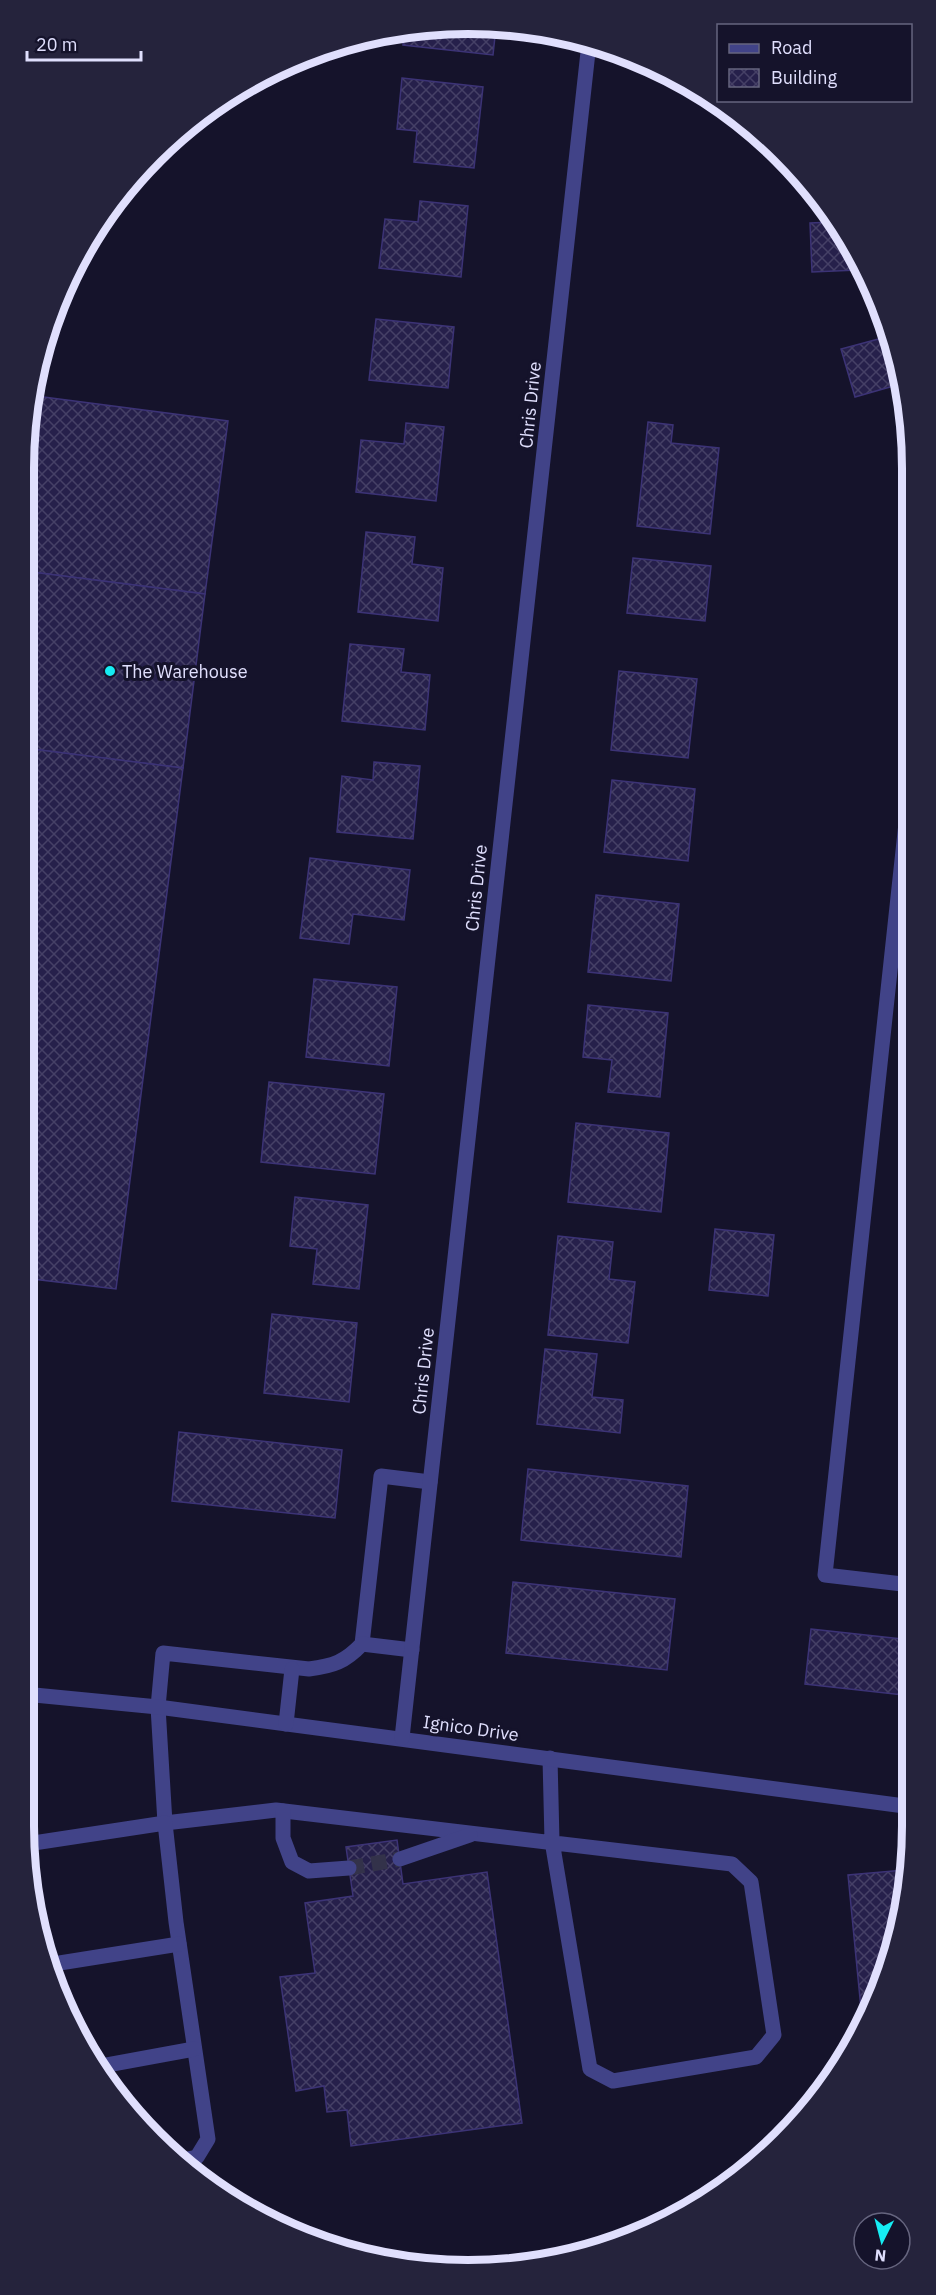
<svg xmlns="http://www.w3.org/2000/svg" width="936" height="2295" viewBox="0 0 936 2295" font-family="'IBM Plex Sans',sans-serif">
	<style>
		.building { fill: url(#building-cross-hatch); stroke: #3c3376; stroke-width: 1.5 }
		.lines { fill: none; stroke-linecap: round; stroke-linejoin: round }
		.minor-tunnel { stroke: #33324a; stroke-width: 15; stroke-dasharray: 15 8; stroke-linecap: butt }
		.minor { stroke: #414388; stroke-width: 15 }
		.poi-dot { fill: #16ecf3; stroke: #15132b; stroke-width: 2 }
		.labels { text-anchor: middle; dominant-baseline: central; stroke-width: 6; stroke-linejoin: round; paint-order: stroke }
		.street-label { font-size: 18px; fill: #e0dffd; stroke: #15132b }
		.poi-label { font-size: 18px; fill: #e0dffd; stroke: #15132b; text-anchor: start }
		.rim { fill: none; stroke: #e0dffd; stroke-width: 8 }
	</style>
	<defs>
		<pattern id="building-cross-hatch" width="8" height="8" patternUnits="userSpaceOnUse" patternTransform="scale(1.5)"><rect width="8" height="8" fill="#26204b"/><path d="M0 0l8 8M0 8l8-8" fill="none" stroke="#454066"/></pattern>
	</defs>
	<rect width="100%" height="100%" fill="#15132b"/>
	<g class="building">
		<polygon points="439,25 496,27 493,55 403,45 404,31"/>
		<polygon points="402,78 483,87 474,168 414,162 417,131 397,129"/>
		<polygon points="787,162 800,174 790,176"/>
		<polygon points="420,201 468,206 461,277 379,268 385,219 418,222"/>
		<polygon points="833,222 866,272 871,286 859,287 858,270 812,272 810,223"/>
		<polygon points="376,319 454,327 448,388 369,380"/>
		<polygon points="886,337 907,407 904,408 897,385 855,397 841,349"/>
		<polygon points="36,396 228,421 205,594 24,571 24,468"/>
		<polygon points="648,422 673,425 671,443 719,448 710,534 637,526"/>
		<polygon points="406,423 444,427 436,501 356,492 361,440 404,444"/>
		<polygon points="366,532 415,537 412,564 443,568 438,621 358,612"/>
		<polygon points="633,558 711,566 705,621 627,613"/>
		<polygon points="24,571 205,594 183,768 24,748"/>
		<polygon points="350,644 404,649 401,672 430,675 425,730 342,721"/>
		<polygon points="619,671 697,679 688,758 611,750"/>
		<polygon points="24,748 183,768 116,1289 24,1278"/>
		<polygon points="374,762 420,766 413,839 337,832 342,776 373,780"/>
		<polygon points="612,780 695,789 688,861 604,852"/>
		<polygon points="310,858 410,870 404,920 353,914 349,944 300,938"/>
		<polygon points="596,895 679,904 671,981 588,972"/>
		<polygon points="314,979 397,987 389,1066 306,1057"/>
		<polygon points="588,1005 668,1013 660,1097 608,1092 612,1060 583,1057"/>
		<polygon points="269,1082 384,1094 375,1174 261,1162"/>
		<polygon points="576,1123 669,1133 661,1212 568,1202"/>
		<polygon points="295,1197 368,1205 359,1289 313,1284 317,1249 290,1246"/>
		<polygon points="715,1229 774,1235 768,1296 709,1290"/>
		<polygon points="558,1236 613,1242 609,1279 635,1282 628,1343 548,1335"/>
		<polygon points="272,1314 357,1323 349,1402 264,1393"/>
		<polygon points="545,1349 597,1354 592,1397 623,1400 620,1433 537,1424"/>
		<polygon points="179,1432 342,1450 335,1518 172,1501"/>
		<polygon points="528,1469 688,1486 681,1557 521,1540"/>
		<polygon points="513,1582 675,1599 667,1670 506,1653"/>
		<polygon points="811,1629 911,1640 912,1696 805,1684"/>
		<polygon points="397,1840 403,1884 487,1872 522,2123 351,2146 347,2110 327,2112 324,2086 296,2091 280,1977 315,1973 305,1903 353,1896 346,1847"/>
		<polygon points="904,1870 889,1969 862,2019 848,1875"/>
	</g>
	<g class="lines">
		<polyline class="minor-tunnel" points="349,1868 400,1859"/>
		<g class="minor">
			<polyline points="909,795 825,1575 911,1585"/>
			<path d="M430 1482 381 1476 362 1644C345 1662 333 1666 309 1669L163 1653 158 1707 165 1823 276 1810 732 1864 751 1882 774 2035 756 2057 613 2081 590 2069 552 1841 550 1758"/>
			<polyline points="362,1644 412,1650"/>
			<polyline points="24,1694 158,1707 912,1807"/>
			<polyline points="286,1724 292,1669"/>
			<polyline points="402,1738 589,43"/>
			<polyline points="283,1811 283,1838 292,1862 309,1871 349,1868"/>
			<polyline points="27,1844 165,1823 176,1922 208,2139 197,2157 183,2160"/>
			<polyline points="400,1859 470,1835"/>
			<polyline points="47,1965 179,1944"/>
			<polyline points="96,2067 194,2049"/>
		</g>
	</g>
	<circle class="poi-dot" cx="110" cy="671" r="6"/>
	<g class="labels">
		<g class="street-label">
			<text transform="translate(530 405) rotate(-84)">Chris Drive</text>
			<text transform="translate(476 888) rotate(-84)">Chris Drive</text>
			<text transform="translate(423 1371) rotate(-84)">Chris Drive</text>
			<text transform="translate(471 1728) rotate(8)">Ignico Drive</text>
		</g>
		<g class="poi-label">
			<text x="122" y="671">The Warehouse</text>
		</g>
	</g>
	<path d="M0 0H936V2295H0ZM468 34H468A434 434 0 0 1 902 468V1826A434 434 0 0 1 468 2260H468A434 434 0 0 1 34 1826V468A434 434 0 0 1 468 34Z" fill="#25233c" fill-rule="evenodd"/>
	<path class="rim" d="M468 34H468A434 434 0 0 1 902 468V1826A434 434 0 0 1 468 2260H468A434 434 0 0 1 34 1826V468A434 434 0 0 1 468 34Z"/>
	<rect x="717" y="24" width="195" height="78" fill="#15132b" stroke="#66657f" stroke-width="1.5"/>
	<rect x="729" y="44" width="30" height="9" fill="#414388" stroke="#66657f" stroke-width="1.5"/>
	<text x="771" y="54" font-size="18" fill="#e0dffd">Road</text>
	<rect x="729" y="69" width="30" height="18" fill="url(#building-cross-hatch)" stroke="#66657f" stroke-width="1.5"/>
	<text x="771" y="84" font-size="18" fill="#e0dffd">Building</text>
	<g transform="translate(882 2241) rotate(186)"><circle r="28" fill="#15132b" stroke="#66657f" stroke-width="1.5"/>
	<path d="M0-4.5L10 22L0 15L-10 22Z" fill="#16ecf3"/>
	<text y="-9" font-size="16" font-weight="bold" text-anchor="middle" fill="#e0dffd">N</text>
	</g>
	<path d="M27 51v9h114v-9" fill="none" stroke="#e0dffd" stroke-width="3"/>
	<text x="36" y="51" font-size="18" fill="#e0dffd" stroke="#15132b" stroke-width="4.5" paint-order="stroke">20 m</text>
</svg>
